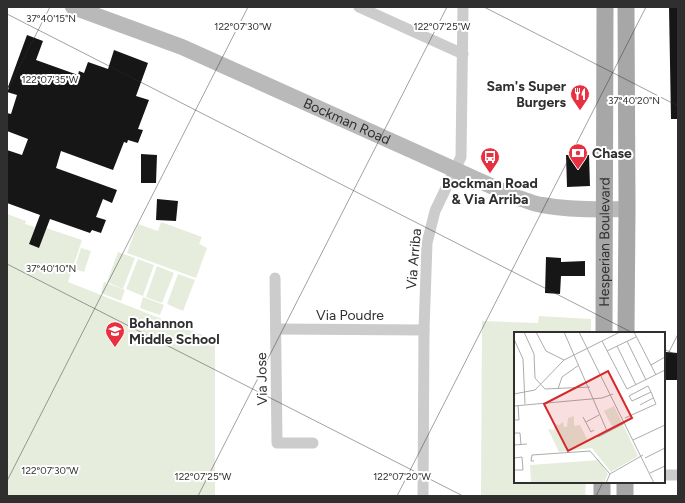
<svg xmlns="http://www.w3.org/2000/svg" width="685" height="503" viewBox="0 0 685 503" font-family="Figtree,sans-serif">
	<style>
		.green { fill: #e6eddd }
		.building { fill: #161616 }
		.lines { fill: none; stroke-linecap: round; stroke-linejoin: round }
		.street { stroke: #ccc; stroke-width: 11 }
		.secondary { stroke: #b9b9b9; stroke-width: 16 }
		.primary { stroke: #a7a7a7; stroke-width: 17 }
		.ticks { fill: none; stroke: #2f2f2f; stroke-width: 1; stroke-opacity: 0.45 }
		.labels { text-anchor: middle; dominant-baseline: central; stroke-width: 4; stroke-linejoin: round; paint-order: stroke }
		.poi-label { font-size: 14px; font-weight: bold; fill: #2f2f2f; stroke: #fff; text-anchor: start }
		.street-label { font-size: 14px; fill: #2f2f2f; stroke: #fff }
		.inset-road { fill: none; stroke: #acacac; stroke-width: 1 }
		.view { fill: #d62828; fill-opacity: 0.15; stroke: #d62828; stroke-width: 2 }
		.inset-edge { fill: none; stroke: #2f2f2f; stroke-width: 2 }
		.ticks-label { font-size: 10px; text-anchor: middle; fill: #2f2f2f; stroke: #fff; stroke-width: 4; stroke-linejoin: round; paint-order: stroke }
	</style>
	<rect width="100%" height="100%" fill="#fff"/>
	<g class="green">
		<polygon points="7,214 26,221 25,224 35,227 29,244 39,248 46,228 82,240 68,282 215,340 215,496 7,496"/>
		<polygon points="161,222 202,237 199,244 207,248 196,278 127,253 138,224 158,231"/>
		<polygon points="81,248 91,251 84,272 74,269"/>
		<polygon points="118,252 135,258 123,289 107,282"/>
		<polygon points="138,259 154,265 143,296 126,289"/>
		<polygon points="157,266 174,273 162,303 146,297"/>
		<polygon points="178,274 195,280 183,311 167,304"/>
		<polygon points="104,282 125,290 121,301 101,293"/>
		<polygon points="143,297 164,305 160,315 140,308"/>
		<polygon points="539,316 591,319 591,333 515,333 515,482 586,482 585,494 589,496 481,496 482,321 538,323"/>
	</g>
	<g class="building">
		<polygon points="669,7 678,7 678,119 671,119"/>
		<polygon points="27,35 43,41 36,60 78,75 79,71 84,73 88,62 108,69 114,50 148,63 136,96 149,100 138,129 143,130 138,143 128,140 127,143 124,142 113,170 61,151 56,168 117,190 112,203 103,199 96,217 106,220 101,233 92,230 90,233 50,219 39,248 29,244 40,215 7,203 7,150 22,155 28,139 7,131 7,113 11,114 17,95 7,92 9,88 8,87"/>
		<polygon points="141,154 157,155 156,183 141,183"/>
		<polygon points="566,155 589,155 590,186 567,187"/>
		<polygon points="157,199 178,201 176,221 156,220"/>
		<polygon points="546,257 561,258 561,262 585,261 585,276 561,276 560,294 545,293"/>
		<polygon points="666,352 678,353 678,380 664,380 664,358 666,358"/>
	</g>
	<g class="lines">
		<g class="street">
			<polyline points="359,7 463,54"/>
			<polyline points="275,278 277,443 313,443"/>
			<polyline points="276,329 424,330"/>
			<polyline points="664,475 678,475"/>
			<polyline points="423,496 424,330 427,243 435,211 461,157 463,7"/>
		</g>
		<path class="secondary" id="s1" d="M73 7 182 47 518 198C526 200 534 204 542 205 570 210 599 210 627 209"/>
		<g class="primary">
			<path id="s2" d="M604 333 605 7"/>
			<polyline points="626,333 627,209 626,7"/>
			<polyline points="602,496 602,482"/>
			<polyline points="625,496 625,482"/>
		</g>
	</g>
	<path class="ticks" d="M484 7 678 106M7 14 633 333M7 91 50 7M7 264 463 496M664 349 678 356M664 362 678 334M7 481 248 7M198 496 447 7M397 496 646 7M596 496 603 482"/>
	<defs>
		<g id="restaurant-pin" transform="scale(1)"><path d="M0 17L-7.5 6A9.5 9.5 0 1 1 7.5 6Z" fill="#e83040" stroke="#fff"/><path d="M-5-6h1v4h1v-4h1v4h1v-4h1v5L-1.5 .5V6h-2V.5L-5-1ZM5-6V6H3V1.5H1.5Q1.5-4 5-6Z" fill="#fff"/></g>
		<g id="bank-pin" transform="scale(1)"><path d="M0 17L-7.5 6A9.5 9.5 0 1 1 7.5 6Z" fill="#e83040" stroke="#fff"/><path d="M-6-4H6V4H-6ZM0-2.3a2.3 2.3 0 1 0 0 4.6a2.3 2.3 0 1 0 0-4.6Z" fill="#fff"/></g>
		<g id="bus-pin" transform="scale(1)"><path d="M0 17L-7.5 6A9.5 9.5 0 1 1 7.5 6Z" fill="#e83040" stroke="#fff"/><path d="M-5-6H5V4H4V6H2V4H-2V6H-4V4H-5ZM-3.5-4V0h7V-4ZM-3.5 1.2v1.5H-2V1.2ZM2 1.2v1.5H3.5V1.2Z" fill="#fff"/></g>
		<g id="school-pin" transform="scale(1)"><path d="M0 17L-7.5 6A9.5 9.5 0 1 1 7.5 6Z" fill="#e83040" stroke="#fff"/><path d="M0-5L7-2L0 1L-7-2ZM-4 1L0 2.5L4 1V4Q0 6-4 4Z" fill="#fff"/></g>
	</defs>
	<g fill-rule="evenodd">
		<use href="#restaurant-pin" x="580" y="94"/>
		<use href="#bank-pin" x="578" y="153"/>
		<use href="#bus-pin" x="490" y="157"/>
		<use href="#school-pin" x="115" y="331"/>
	</g>
	<g class="labels">
		<g class="poi-label">
			<text x="566" y="86" text-anchor="end">Sam's Super<tspan x="566" dy="16">Burgers</tspan></text>
			<text x="592" y="153">Chase</text>
			<text x="490" y="183" text-anchor="middle">Bockman Road<tspan x="490" dy="16">&amp; Via Arriba</tspan></text>
			<text x="129" y="323">Bohannon<tspan x="129" dy="16">Middle School</tspan></text>
		</g>
		<g class="street-label">
			<text stroke="none"><textPath href="#s1" startOffset="297">Bockman Road</textPath></text>
			<text stroke="none"><textPath href="#s2" startOffset="91">Hesperian Boulevard</textPath></text>
			<text transform="translate(414 259) rotate(-85)">Via Arriba</text>
			<text x="350" y="315">Via Poudre</text>
			<text transform="translate(262 379) rotate(-91)">Via Jose</text>
		</g>
	</g>
	<g transform="translate(514 332)">
		<rect width="151" height="151" fill="#fff"/>
		<path d="M100 74 124 124 97 140 78 116 45 120 34 97 40 98 41 92 45 93 49 90 50 95H53L54 86 60 84V94L66 93 74 109 99 96 90 79ZM85 128 94 142 90 151H17L16 133Z" fill="#e6eddd"/>
		<path class="inset-road" d="M10 0 20 22 21 46 31 57 76 55M22 0 32 19 50 28M50 0 93 99M65 0 140 151M120 0 142 43M0 7 9 27 11 72M88 9 113 57 151 38M113 9 132 48M103 14 122 53M93 19 122 5M137 33 151 25M44 57 48 45 65 33M0 62 21 58 50 28 106 0M126 73 139 66M0 74 88 66 99 62M69 85 77 100 80 98M111 86 142 72 137 60 134 54 115 64 118 69 137 60M0 88H5L4 73M72 90 85 83M0 101H6L7 113M84 105 111 91M119 108 151 93M0 113 13 112M0 126 8 125 9 138H0M131 126 151 116M20 129H17L18 123 76 119 96 142M136 141 151 134M92 151 96 142 129 123"/>
		<path class="view" d="M94 39 118 86 54 119 30 72Z"/>
		<rect width="151" height="151" class="inset-edge"/>
	</g>
	<g class="ticks-label">
		<text x="51" y="22">37°40'15"N</text>
		<text x="243" y="30">122°07'30"W</text>
		<text x="442" y="30">122°07'25"W</text>
		<text x="50" y="83">122°07'35"W</text>
		<text x="634" y="104">37°40'20"N</text>
		<text x="51" y="272">37°40'10"N</text>
		<text x="50" y="474">122°07'30"W</text>
		<text x="203" y="480">122°07'25"W</text>
		<text x="402" y="480">122°07'20"W</text>
	</g>
	<rect width="685" height="503" fill="none" stroke="#2f2f2f" stroke-width="16"/>
</svg>
